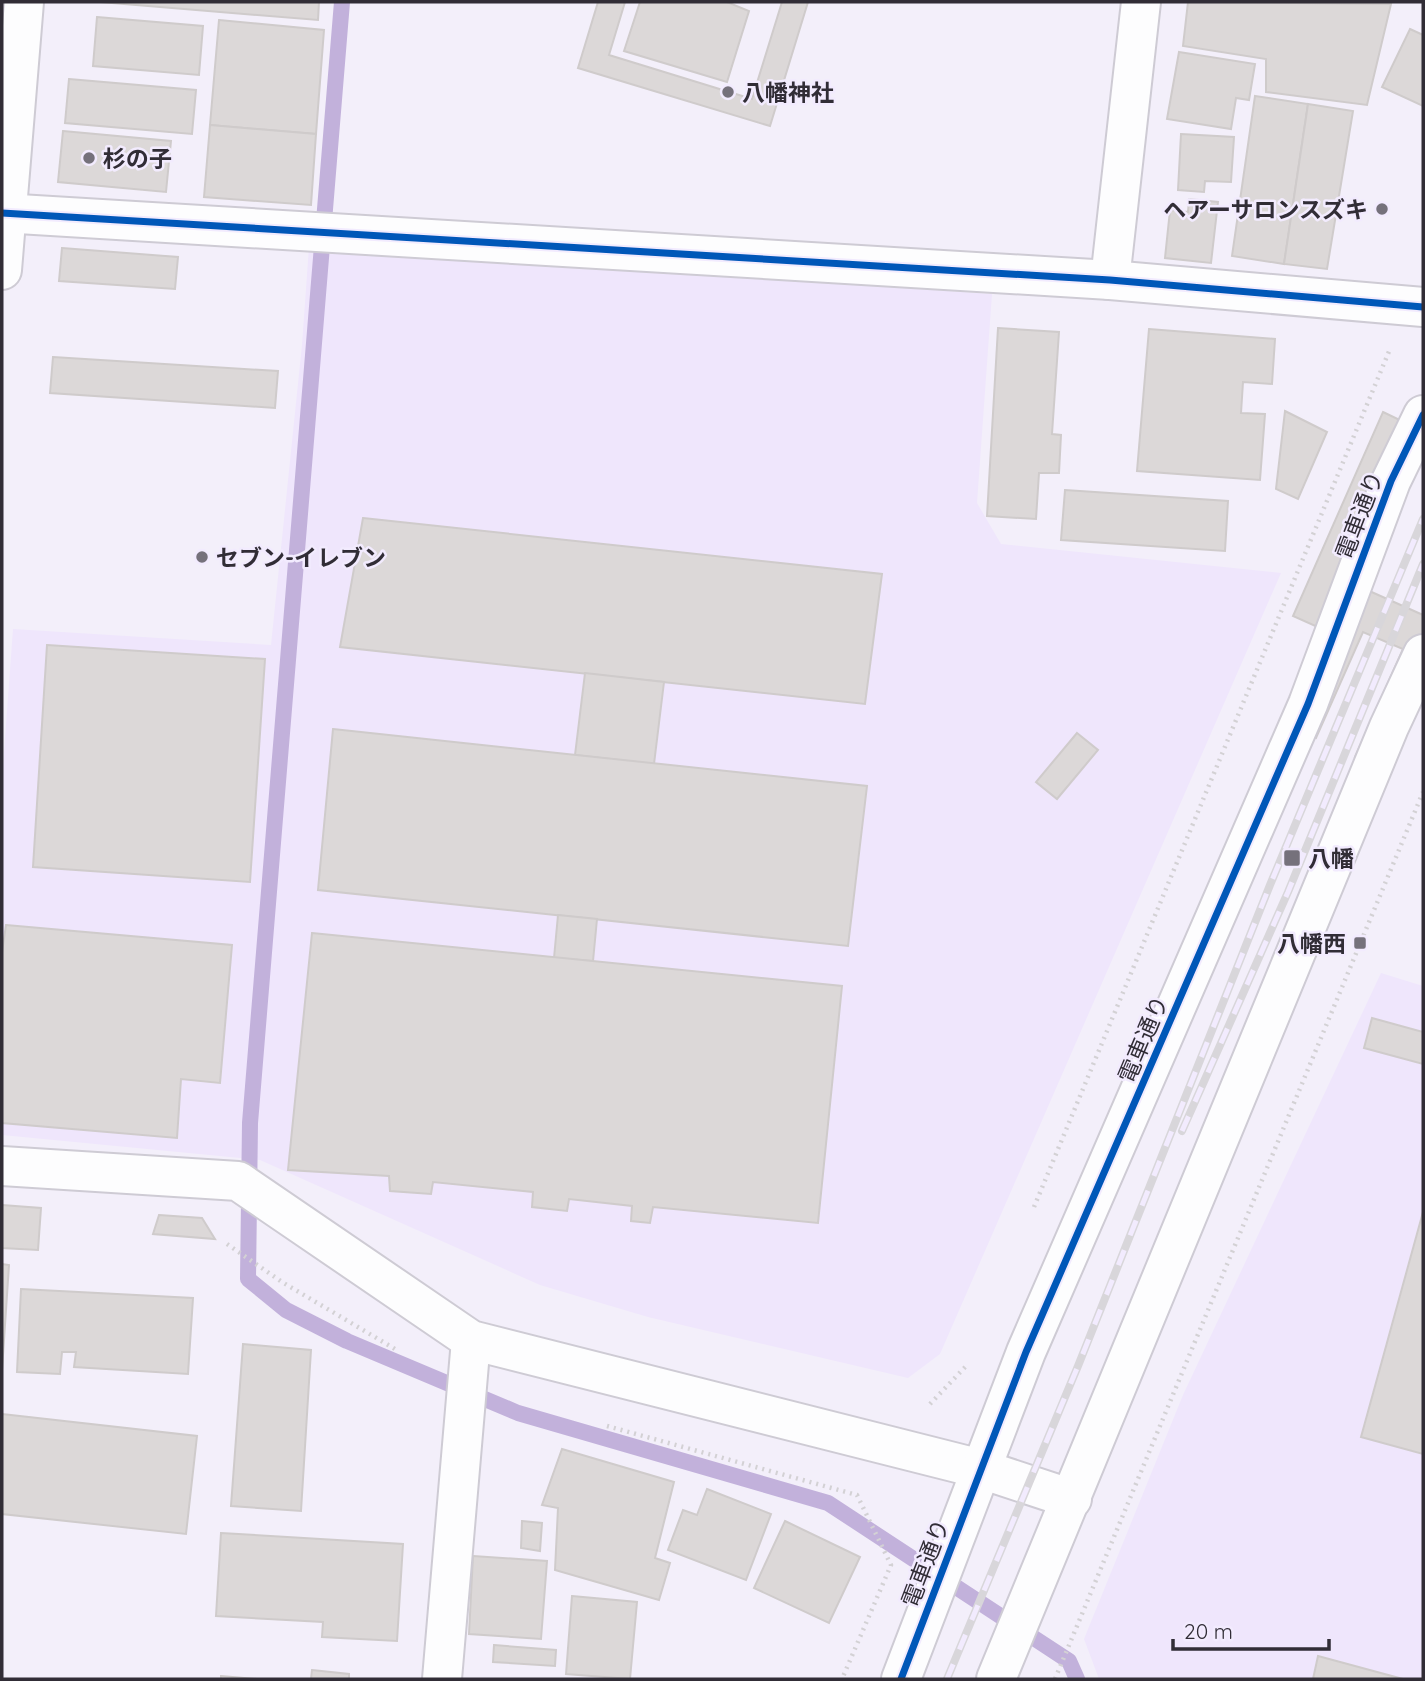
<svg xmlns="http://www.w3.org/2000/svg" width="1425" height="1681" viewBox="0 0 1425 1681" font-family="Quicksand,'Noto Sans JP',sans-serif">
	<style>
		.built { fill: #efe6fc }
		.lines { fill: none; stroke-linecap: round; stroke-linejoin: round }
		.stream { stroke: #c2b1db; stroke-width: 16 }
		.building { fill: #dcd8d8; stroke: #cfcbcb; stroke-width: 2 }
		.minor-casing { stroke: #cecbd4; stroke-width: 42 }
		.tertiary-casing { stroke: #cecbd4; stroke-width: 42 }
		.path { stroke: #d3d1d4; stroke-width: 4.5; stroke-dasharray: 2 5; stroke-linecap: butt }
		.minor { stroke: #fdfdfe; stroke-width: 38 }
		.tertiary { stroke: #fdfdfe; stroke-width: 38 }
		.rail-casing { stroke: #d8d6da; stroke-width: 8 }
		.rail { stroke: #f2ebfe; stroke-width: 5; stroke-dasharray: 16; stroke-linecap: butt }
		.cycleway-casing { stroke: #f2ebfe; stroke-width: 11 }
		.cycleway { stroke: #0057b8; stroke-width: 7 }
		.poi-dot { fill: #75717b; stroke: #f2ebfe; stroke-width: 2.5 }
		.labels { text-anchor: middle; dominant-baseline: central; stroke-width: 5; stroke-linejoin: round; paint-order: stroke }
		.poi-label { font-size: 23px; font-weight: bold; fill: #312d36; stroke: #f2ebfe; text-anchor: start }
		.street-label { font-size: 23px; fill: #312d36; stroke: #f2ebfe }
	</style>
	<rect width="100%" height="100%" fill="#f3effa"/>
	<g class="built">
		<polygon points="309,247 992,294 977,503 1001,544 1281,573 940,1354 908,1378 648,1317 540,1285 260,1160 2,1135 2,780 13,629 271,645 302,345"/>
		<polygon points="1381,973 1423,986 1423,1679 1099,1679 1084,1639 1183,1395"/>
	</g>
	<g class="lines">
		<polyline class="stream" points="342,2 250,1123 248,1279 286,1310 347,1341 518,1413 828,1503 1069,1661 1077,1679"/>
	</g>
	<g class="building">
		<polygon points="100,2 319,2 318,20"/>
		<polygon points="598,2 625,2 609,55 752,99 782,2 808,2 770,126 578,68"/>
		<polygon points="640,2 727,2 749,11 727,82 624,51"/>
		<polygon points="1188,2 1391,4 1367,105 1266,92 1266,59 1183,46"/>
		<polygon points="97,17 203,26 199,75 93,66"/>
		<polygon points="219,20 324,30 316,134 210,125"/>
		<polygon points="1410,29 1423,35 1423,106 1382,87"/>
		<polygon points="1179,52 1255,64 1249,100 1236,98 1231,129 1167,119"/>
		<polygon points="69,79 196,90 192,134 65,123"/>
		<polygon points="1255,96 1308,104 1284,264 1232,256"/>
		<polygon points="1308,104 1353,111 1327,269 1284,264"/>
		<polygon points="210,125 316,134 311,205 204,197"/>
		<polygon points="63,131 171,141 166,192 58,182"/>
		<polygon points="1181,134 1234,137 1231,182 1205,181 1204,192 1178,190"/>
		<polygon points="1189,199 1218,202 1211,263 1165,258 1170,210 1188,212"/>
		<polygon points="62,248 178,257 175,289 59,281"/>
		<polygon points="998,328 1059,332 1052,434 1061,435 1059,473 1039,473 1036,519 987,516"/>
		<polygon points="1149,329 1275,339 1272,384 1243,382 1241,413 1265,414 1260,480 1137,471"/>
		<polygon points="53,357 278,371 275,408 50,393"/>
		<polygon points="1285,411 1327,432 1298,499 1276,489"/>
		<polygon points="1383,412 1406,423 1338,577 1423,615 1423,663 1378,767 1355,757 1403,649 1363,632 1316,738 1287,725 1329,632 1293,616"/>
		<polygon points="1065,490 1228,501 1225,551 1061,540"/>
		<polygon points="363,518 882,574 865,704 340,647"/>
		<polygon points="47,645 265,659 250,882 33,867"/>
		<polygon points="585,673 664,682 654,764 575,755"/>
		<polygon points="333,729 867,786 848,946 318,890"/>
		<polygon points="1077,733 1098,750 1057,799 1036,782"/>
		<polygon points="558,915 597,919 593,961 554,958"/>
		<polygon points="6,925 232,945 220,1083 181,1079 177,1138 2,1123 2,952"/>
		<polygon points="312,933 842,986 818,1223 653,1207 650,1223 631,1221 632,1206 569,1199 567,1211 532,1207 533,1192 433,1182 431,1194 390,1191 389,1176 288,1170"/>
		<polygon points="1372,1018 1423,1032 1423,1064 1364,1048"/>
		<polygon points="2,1205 41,1208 38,1250 2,1248"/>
		<polygon points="1423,1212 1423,1454 1361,1437"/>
		<polygon points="159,1215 202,1218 215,1239 153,1234"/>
		<polygon points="2,1264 9,1265 2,1370"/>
		<polygon points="21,1289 193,1298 188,1374 74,1367 76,1352 62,1352 60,1374 17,1372"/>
		<polygon points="243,1344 311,1350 301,1511 231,1506"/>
		<polygon points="2,1414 197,1436 186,1534 2,1514"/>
		<polygon points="562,1449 674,1482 655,1558 670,1563 659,1600 555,1570 558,1508 542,1505"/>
		<polygon points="707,1489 771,1514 746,1580 668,1550 683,1510 697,1515"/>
		<polygon points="522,1521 542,1523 540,1551 521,1548"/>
		<polygon points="785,1521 860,1557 829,1623 754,1588"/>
		<polygon points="221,1533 403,1544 397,1641 322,1637 323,1622 216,1616"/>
		<polygon points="473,1556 547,1561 541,1639 469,1634"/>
		<polygon points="572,1596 637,1602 630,1679 566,1674"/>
		<polygon points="494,1645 556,1650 555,1666 493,1662"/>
		<polygon points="1318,1656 1403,1679 1313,1679"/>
		<polygon points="312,1670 349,1674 349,1679 311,1679"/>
		<polygon points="221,1676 257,1679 221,1679"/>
	</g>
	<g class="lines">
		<g class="minor-casing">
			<g id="minor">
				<polyline points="2,213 1110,280 1423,307"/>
				<polyline points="1110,280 1141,2"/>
				<polyline points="442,1679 471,1340"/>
			</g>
		</g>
		<g class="tertiary-casing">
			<g id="tertiary">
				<polyline points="2,270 24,2"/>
				<polyline points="2,1166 238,1181 471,1340 981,1469 1072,1499"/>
				<polyline points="901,1679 1026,1352 1308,704 1391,481 1423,415"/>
				<polyline points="996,1679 1389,727 1423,654"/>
			</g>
		</g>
		<g class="path">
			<polyline points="1034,1207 1390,349"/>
			<polyline points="227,1244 282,1282 395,1349"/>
			<polyline points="930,1404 968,1364"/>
			<polyline points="607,1426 857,1495 891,1565 842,1679"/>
			<polyline points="1055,1679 1423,792"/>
		</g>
		<use href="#minor" class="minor"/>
		<use href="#tertiary" class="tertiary"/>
		<g class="rail-casing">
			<g id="rail">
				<polyline points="1182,1131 1288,892 1423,564"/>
				<polyline points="947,1679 1078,1366 1270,885 1423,519"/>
			</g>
		</g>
		<use href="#rail" class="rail"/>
		<g class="cycleway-casing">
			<g id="cycleway">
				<polyline points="2,213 1110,280 1423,307"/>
				<polyline points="901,1679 1026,1352 1308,704 1391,481 1423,415"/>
			</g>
		</g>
		<use href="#cycleway" class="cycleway"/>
	</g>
	<g class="poi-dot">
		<circle cx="728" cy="92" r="7"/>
		<circle cx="89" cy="158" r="7"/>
		<circle cx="1382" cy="209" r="7"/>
		<circle cx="202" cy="557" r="7"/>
		<rect x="1283" y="849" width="18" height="18" rx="3.5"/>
		<rect x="1353" y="936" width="14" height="14" rx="3.5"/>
	</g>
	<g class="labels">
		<g class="poi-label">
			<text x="742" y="92">八幡神社</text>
			<text x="103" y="158">杉の子</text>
			<text x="1368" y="209" text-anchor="end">ヘアーサロンスズキ</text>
			<text x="216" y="557">セブン-イレブン</text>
			<text x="1308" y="858">八幡</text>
			<text x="1346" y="943" text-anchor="end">八幡西</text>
		</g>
		<g class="street-label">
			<text transform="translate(1359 515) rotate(-69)">電車通り</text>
			<text transform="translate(1143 1039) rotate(-67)">電車通り</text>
			<text transform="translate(925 1563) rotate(-69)">電車通り</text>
		</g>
	</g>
	<rect width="1425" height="1681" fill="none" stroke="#312d36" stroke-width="7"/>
	<path d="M1173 1639v10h156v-10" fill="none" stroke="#312d36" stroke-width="3.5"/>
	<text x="1184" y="1639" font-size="21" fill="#312d36" stroke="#f2ebfe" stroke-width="5" paint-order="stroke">20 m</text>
</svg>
